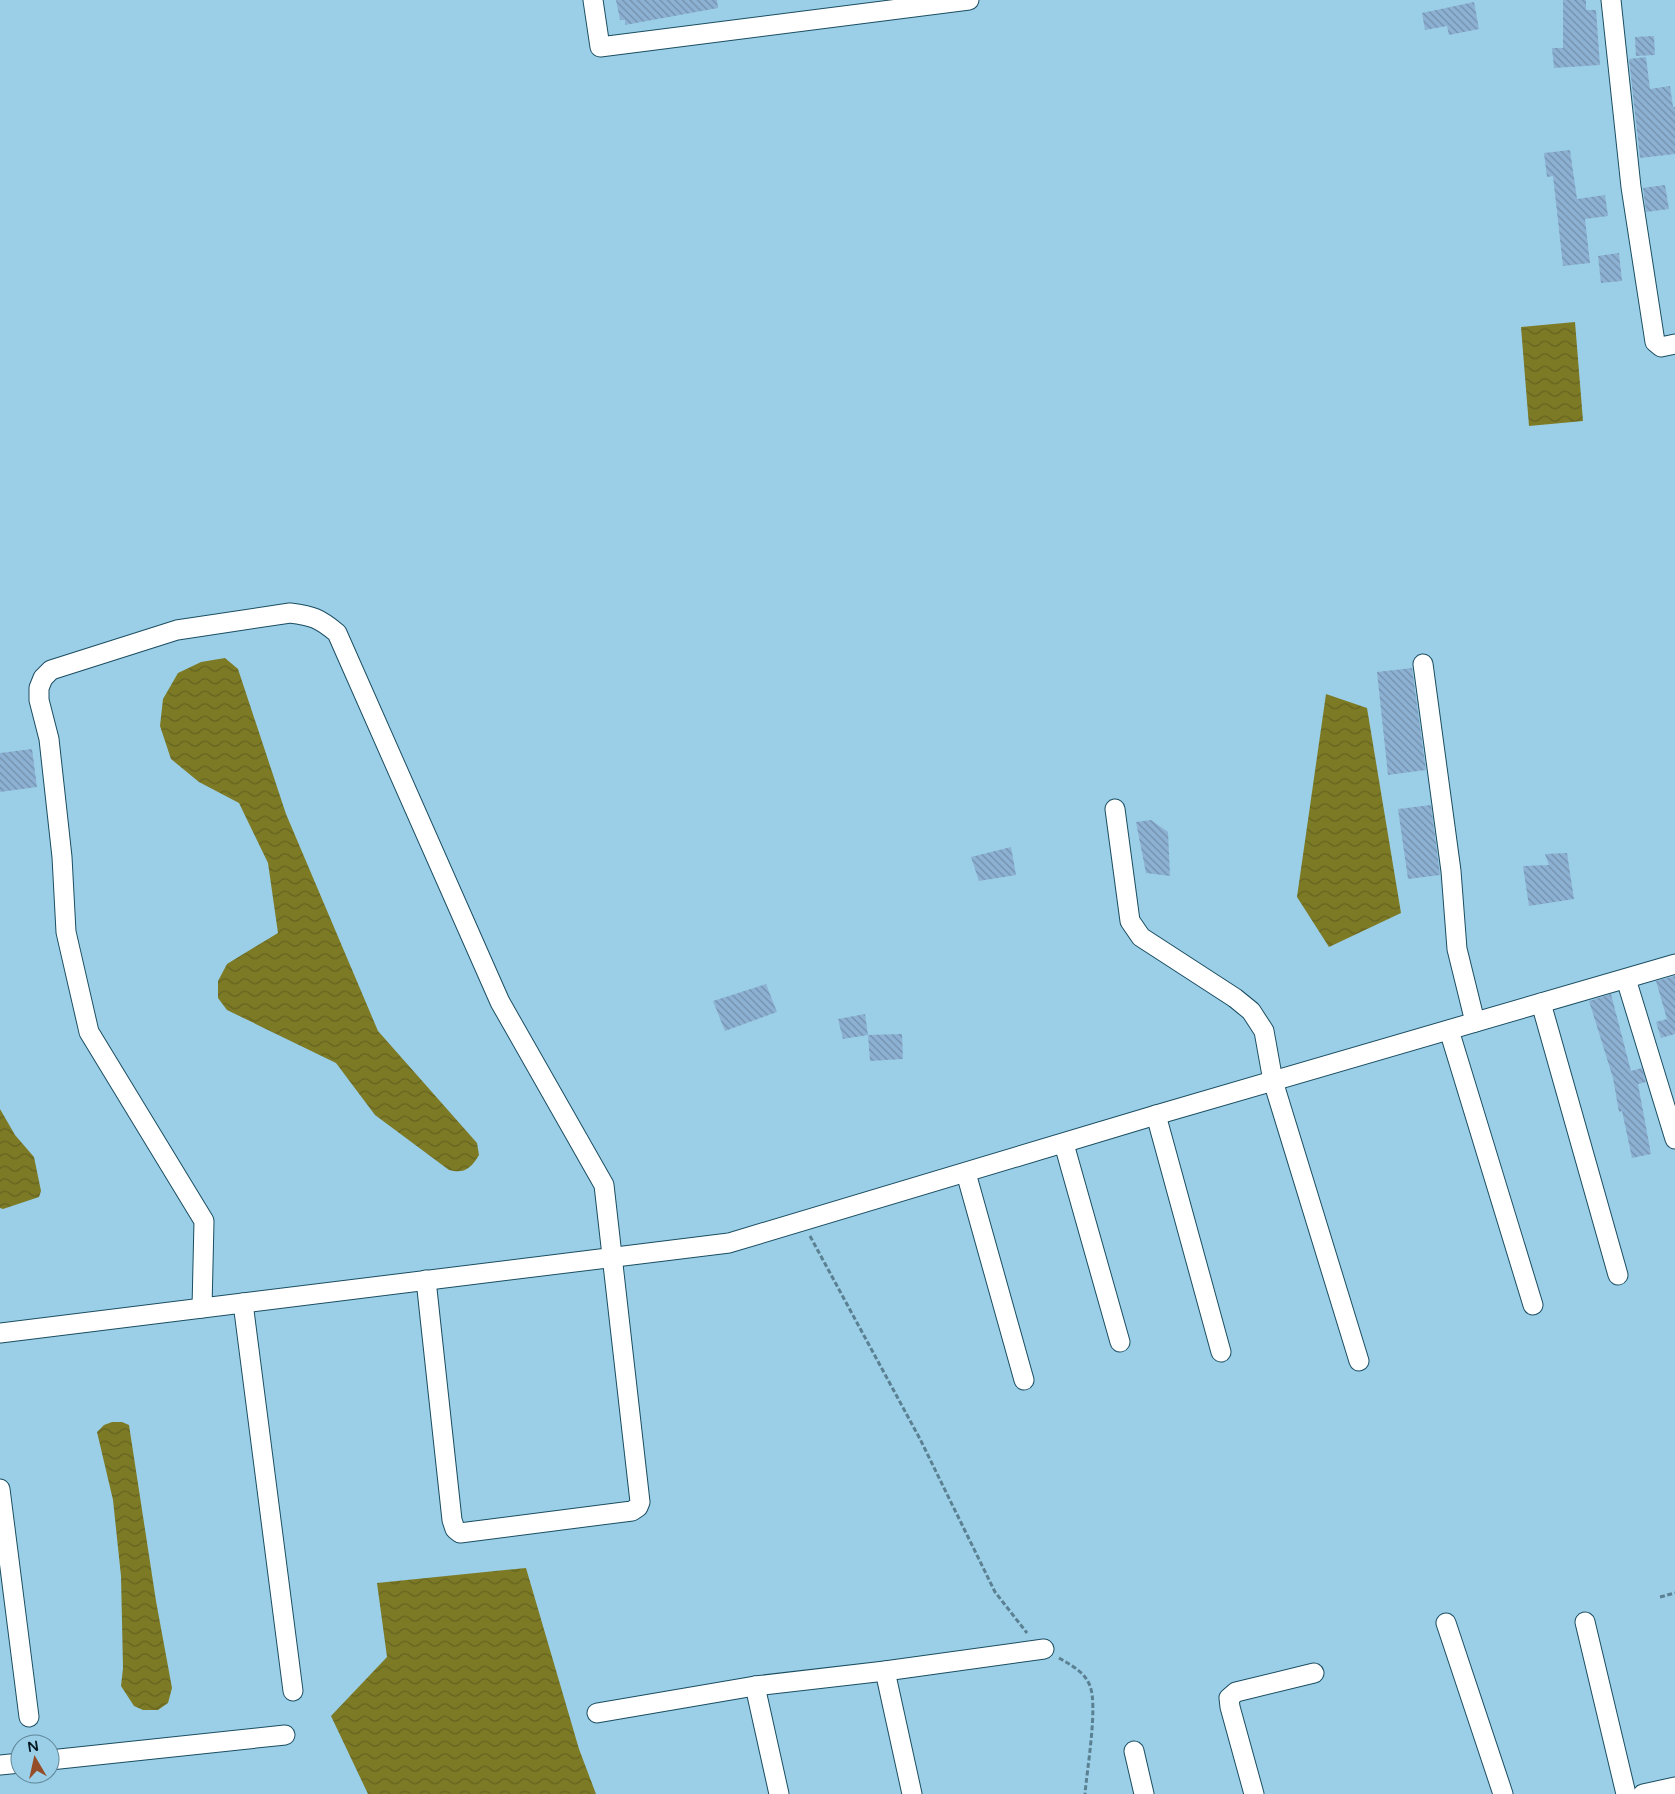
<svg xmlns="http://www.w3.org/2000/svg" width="1675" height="1794" viewBox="0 0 1675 1794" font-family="'Varela Round',sans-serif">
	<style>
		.water { fill: url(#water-waves) }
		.building { fill: url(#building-back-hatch) }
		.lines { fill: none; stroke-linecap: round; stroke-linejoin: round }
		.street-casing { stroke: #1a4d61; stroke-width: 21 }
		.path { stroke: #5a8091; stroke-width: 3; stroke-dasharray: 5 2.5; stroke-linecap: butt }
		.street { stroke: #fff; stroke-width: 19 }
	</style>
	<defs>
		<pattern id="water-waves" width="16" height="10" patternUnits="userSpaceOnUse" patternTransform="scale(1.25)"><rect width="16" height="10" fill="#7d7a26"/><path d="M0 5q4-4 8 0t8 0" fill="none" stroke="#646320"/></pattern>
		<pattern id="building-back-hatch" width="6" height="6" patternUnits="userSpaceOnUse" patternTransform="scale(1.25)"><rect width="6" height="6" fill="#8db1d3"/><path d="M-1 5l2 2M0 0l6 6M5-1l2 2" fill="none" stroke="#718fab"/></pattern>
	</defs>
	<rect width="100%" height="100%" fill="#9bcfe7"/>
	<g class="water">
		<polygon points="1575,322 1583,421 1529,426 1521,327"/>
		<path d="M225 658 238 669 286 814 378 1031 477 1143 479 1155C471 1168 465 1174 449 1170L375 1115 336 1063 227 1010 218 998V981L227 964 278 933 268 863 239 803 199 782 171 759 160 726 163 699 178 673 201 662Z"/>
		<polygon points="1326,694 1367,708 1401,913 1329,947 1297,897"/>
		<polygon points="0,1109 15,1135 34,1157 41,1191 39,1197 3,1209 0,1208"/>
		<polygon points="112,1422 122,1422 129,1425 156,1601 172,1688 168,1703 158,1710 143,1710 134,1706 121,1686 123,1668 121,1576 113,1500 97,1432 104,1425"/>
		<polygon points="526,1568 579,1749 596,1794 368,1794 331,1716 387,1657 377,1583"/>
	</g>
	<g class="building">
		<polygon points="616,0 717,0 718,8 625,25 625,20 620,20"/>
		<polygon points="1563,0 1586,0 1586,10 1596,10 1600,65 1554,68 1552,48 1563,48"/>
		<polygon points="1474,2 1479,29 1449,35 1447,26 1425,30 1422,13"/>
		<polygon points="1654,36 1655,55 1636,56 1635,37"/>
		<polygon points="1646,57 1650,89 1670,86 1673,107 1675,107 1675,154 1640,158 1629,59"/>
		<polygon points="1570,150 1577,199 1605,195 1608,216 1585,219 1590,263 1563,266 1553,176 1547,177 1544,153"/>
		<polygon points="1665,185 1669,209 1646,212 1643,188"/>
		<polygon points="1619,253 1622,281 1601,283 1598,256"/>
		<polygon points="1412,668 1426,770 1388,775 1377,672"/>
		<polygon points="32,749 37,787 0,792 0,753"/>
		<polygon points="1431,805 1440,875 1408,879 1398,809"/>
		<polygon points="1151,820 1168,832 1170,876 1146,873 1136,822"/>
		<polygon points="1011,847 1016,875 979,881 971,857"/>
		<polygon points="1567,853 1574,899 1529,906 1523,866 1549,865 1545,854"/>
		<polygon points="1675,976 1675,1034 1661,1038 1656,1022 1667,1019 1656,981"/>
		<polygon points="766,984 777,1012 725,1031 713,1001"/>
		<polygon points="1611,994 1631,1071 1642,1068 1646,1082 1638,1084 1651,1154 1632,1158 1622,1111 1619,1112 1613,1078 1589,1001"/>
		<polygon points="865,1014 868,1035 843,1039 838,1019"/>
		<polygon points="902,1034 903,1059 870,1061 868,1035"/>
	</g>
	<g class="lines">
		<g class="street-casing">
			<g id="street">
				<polyline points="593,0 600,47 969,0"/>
				<polyline points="1611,0 1631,187 1655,342 1661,347 1675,344"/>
				<polyline points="1423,664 1451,871 1457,949 1475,1022"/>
				<polyline points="1115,809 1130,921 1141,937 1235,998 1251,1011 1264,1031 1273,1081 1359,1361"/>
				<polyline points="1626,979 1675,1139"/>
				<polyline points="1541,1003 1618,1275"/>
				<polyline points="1449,1030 1533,1305"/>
				<polyline points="1156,1115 1221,1352"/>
				<polyline points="1064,1144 1120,1342"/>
				<polyline points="966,1173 1024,1380"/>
				<polyline points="243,1303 293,1691"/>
				<path d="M202 1308 204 1221 89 1032 66 932 62 857 49 739 39 700V688L43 678 51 670 177 630 290 613C313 616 319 618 337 633L500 1002 604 1185 640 1502 638 1507 632 1511 460 1533 455 1529 452 1520 426 1280"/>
				<polyline points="0,1333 729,1243 1156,1115 1675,964"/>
				<polyline points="0,1489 29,1717"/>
				<polyline points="1585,1622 1626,1794"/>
				<polyline points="1446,1623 1503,1794"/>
				<polyline points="885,1671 912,1794"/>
				<polyline points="755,1686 779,1794"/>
				<polyline points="597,1713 755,1686 885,1671 1044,1649"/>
				<polyline points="1134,1751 1144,1794"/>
				<polyline points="50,1760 285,1735"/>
				<polyline points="0,1765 20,1763"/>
				<polyline points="1254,1794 1230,1707 1229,1698 1236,1692 1314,1673"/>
				<polyline points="1643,1794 1675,1787"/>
			</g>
		</g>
		<g class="path">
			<polyline points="810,1236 920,1439 995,1592 1027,1633"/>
			<polyline points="1660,1597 1675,1593"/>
			<path d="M1059 1658C1071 1665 1085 1672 1090 1686 1098 1706 1087 1769 1085 1794"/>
		</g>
		<use href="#street" class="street"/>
	</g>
	<g transform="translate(35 1759) rotate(351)"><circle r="24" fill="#9bcfe7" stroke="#5f8698"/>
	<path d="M0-4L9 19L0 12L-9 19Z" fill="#944d27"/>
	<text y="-8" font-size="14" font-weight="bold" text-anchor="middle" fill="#041921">N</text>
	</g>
</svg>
